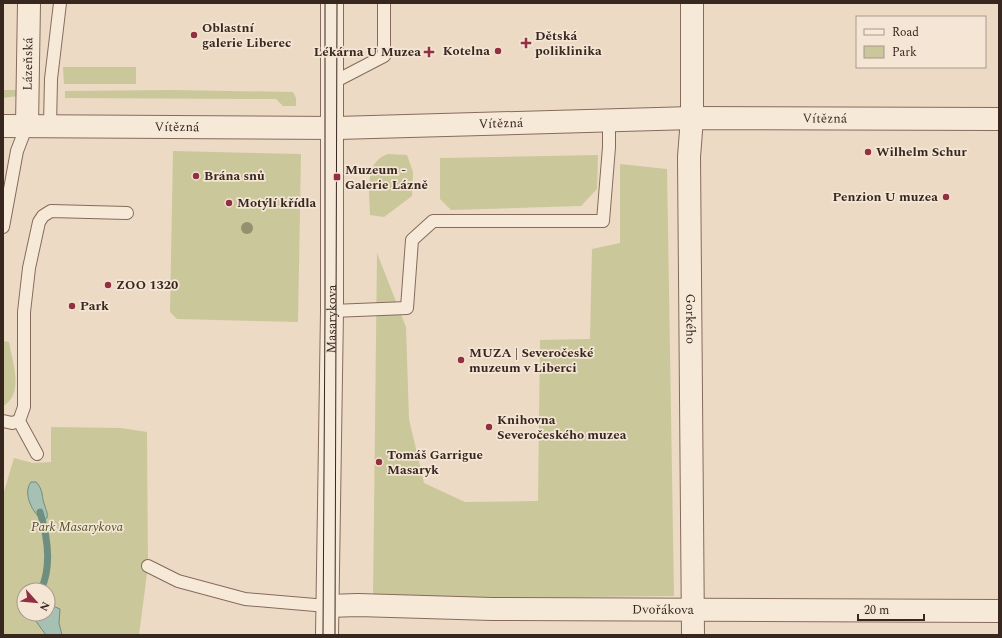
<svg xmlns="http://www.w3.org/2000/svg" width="1002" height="638" viewBox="0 0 1002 638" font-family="Spectral,serif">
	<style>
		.green { fill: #cac79a; fill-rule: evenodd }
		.water { fill: #a7c0b4; stroke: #6e8e80 }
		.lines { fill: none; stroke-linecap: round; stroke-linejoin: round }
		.stream { stroke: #6e8e80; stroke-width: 7 }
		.lane-casing { stroke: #866b5c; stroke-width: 14 }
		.street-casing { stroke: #866b5c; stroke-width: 24 }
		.lane { stroke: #f7e9d8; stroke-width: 12 }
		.street { stroke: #f7e9d8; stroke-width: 22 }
		.tram { stroke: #37271f; stroke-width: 1 }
		.tree { fill: #96906e }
		.poi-dot { fill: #922f41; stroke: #f4e5d5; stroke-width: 1.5 }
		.labels { text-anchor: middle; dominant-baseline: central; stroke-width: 3.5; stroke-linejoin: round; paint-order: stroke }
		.poi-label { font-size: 13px; font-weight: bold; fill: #37271f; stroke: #f4e5d5; text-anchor: start }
		.street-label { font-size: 13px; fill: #37271f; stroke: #f4e5d5 }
		.park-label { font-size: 13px; font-style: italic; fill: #4f5327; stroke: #f4e5d5 }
	</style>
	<rect width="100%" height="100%" fill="#ecdac5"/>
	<g class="green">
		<polygon points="63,67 136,67 136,84 64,84"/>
		<polygon points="3,90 21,90 18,96 3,98"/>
		<polygon points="172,90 293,92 296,98 296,106 283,106 276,99 65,98 65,91"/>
		<polygon points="173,151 301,154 298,322 177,319 170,312"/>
		<path d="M388 154 407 155 413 172 412 196 384 217 370 215C370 194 363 162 388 154Z"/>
		<polygon points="598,155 597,189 581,206 451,210 440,199 440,158"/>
		<polygon points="620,164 667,169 674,596 373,599 377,253 406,327 409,419 424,483 465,502 538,501 540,340 590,339 592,249 620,243"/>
		<path d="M3 341 9 342C12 361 24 392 5 405H3Z"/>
		<path d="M51 427 121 428 147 432 148 566 139 635H3V495L14 458 33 463 51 462ZM24 590H48V614H24Z"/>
	</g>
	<g class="water">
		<path d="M31 482H36C44 490 41 497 45 506 46 511 48 512 47 518L43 521C33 513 22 494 31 482Z"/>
		<polygon points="48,604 60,609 59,623 62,635 46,635 35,620 34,614 48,614"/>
	</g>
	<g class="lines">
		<path class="stream" d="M40 512C48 538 52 566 41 590"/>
		<g class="lane-casing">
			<g id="lane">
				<polyline points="332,83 384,56 384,3"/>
				<polyline points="50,125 51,79 60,3"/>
				<polyline points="3,227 17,151 27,125"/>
				<polyline points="332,311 407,308 412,240 433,221 603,221 609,147 609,120"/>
				<polyline points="3,421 12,423 19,421"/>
				<polyline points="37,454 19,421 24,407 24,312 29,268 39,222 43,216 51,211 127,213"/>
				<polyline points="148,566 178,581 245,599 327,606"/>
			</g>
		</g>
		<g class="street-casing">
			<g id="street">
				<path id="s1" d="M692 3V118L689 157 693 635"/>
				<path id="s2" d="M27 125 29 3"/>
				<path id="s3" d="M3 126 337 128 692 118 999 119"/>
				<path id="s4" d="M327 606 358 605 492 609 999 611"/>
				<path id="s5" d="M327 635 332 311V3"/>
			</g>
		</g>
		<use href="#lane" class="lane"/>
		<use href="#street" class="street"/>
		<g class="tram">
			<polyline points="323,635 325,311 325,3"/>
			<polyline points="335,635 337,3"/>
		</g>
	</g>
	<circle class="tree" cx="247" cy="228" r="6"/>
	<g class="poi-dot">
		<circle cx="194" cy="35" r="4"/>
		<path d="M524 37h4v4h4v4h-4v4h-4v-4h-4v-4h4z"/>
		<circle cx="498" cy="51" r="4"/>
		<path d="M427 46h4v4h4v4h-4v4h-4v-4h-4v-4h4z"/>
		<circle cx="868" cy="152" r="4"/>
		<circle cx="196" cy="176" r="4"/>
		<rect x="333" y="173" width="8" height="8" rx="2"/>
		<circle cx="946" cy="197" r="4"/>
		<circle cx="229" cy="203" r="4"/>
		<circle cx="108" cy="285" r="4"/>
		<circle cx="72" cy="306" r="4"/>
		<circle cx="461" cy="360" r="4"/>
		<circle cx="489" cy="427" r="4"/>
		<circle cx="379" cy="462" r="4"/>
	</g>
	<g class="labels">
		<g class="poi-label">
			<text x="202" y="28">Oblastní<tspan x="202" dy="15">galerie Liberec</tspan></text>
			<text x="535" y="36">Dětská<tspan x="535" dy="15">poliklinika</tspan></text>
			<text x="490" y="51" text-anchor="end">Kotelna</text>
			<text x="421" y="52" text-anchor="end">Lékárna U Muzea</text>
			<text x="876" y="152">Wilhelm Schur</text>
			<text x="345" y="170">Muzeum -<tspan x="345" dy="15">Galerie Lázně</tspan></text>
			<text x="204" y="176">Brána snů</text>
			<text x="938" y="197" text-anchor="end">Penzion U muzea</text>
			<text x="237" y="203">Motýlí křídla</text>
			<text x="116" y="285">ZOO 1320</text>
			<text x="80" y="306">Park</text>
			<text x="469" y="353">MUZA | Severočeské<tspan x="469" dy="15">muzeum v Liberci</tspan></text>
			<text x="497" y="420">Knihovna<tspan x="497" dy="15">Severočeského muzea</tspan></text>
			<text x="387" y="455">Tomáš Garrigue<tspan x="387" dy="15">Masaryk</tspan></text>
		</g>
		<g class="street-label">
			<text stroke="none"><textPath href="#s2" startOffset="61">Lázeňská</textPath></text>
			<text stroke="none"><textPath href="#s3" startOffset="822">Vítězná</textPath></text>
			<text stroke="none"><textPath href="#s3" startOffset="498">Vítězná</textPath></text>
			<text stroke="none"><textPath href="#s3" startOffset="174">Vítězná</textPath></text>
			<text stroke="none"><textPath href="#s5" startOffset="316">Masarykova</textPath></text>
			<text stroke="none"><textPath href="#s1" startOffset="316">Gorkého</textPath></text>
			<text stroke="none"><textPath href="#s4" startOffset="336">Dvořákova</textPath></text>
		</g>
		<g class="park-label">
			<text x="77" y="527">Park Masarykova</text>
		</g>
	</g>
	<rect width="1002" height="638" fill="none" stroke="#37271f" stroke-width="8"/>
	<rect x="856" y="16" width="130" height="52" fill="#f4e5d5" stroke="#a8998c"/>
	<rect x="864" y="29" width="20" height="6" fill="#f7e9d8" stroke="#a8998c"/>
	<text x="892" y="36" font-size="12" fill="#37271f">Road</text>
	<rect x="864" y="46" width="20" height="12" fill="#cac79a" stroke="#a8998c"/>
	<text x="892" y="56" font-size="12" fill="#37271f">Park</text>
	<g transform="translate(36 602) rotate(117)"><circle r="19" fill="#f4e5d5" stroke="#a8998c"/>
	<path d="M0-3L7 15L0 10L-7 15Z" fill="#922f41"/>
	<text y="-6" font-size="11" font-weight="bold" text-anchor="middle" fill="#37271f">N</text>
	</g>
	<path d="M858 614v6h66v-6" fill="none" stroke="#37271f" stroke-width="2"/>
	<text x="864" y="614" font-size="12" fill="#37271f" stroke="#f4e5d5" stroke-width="3" paint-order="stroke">20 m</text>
</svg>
